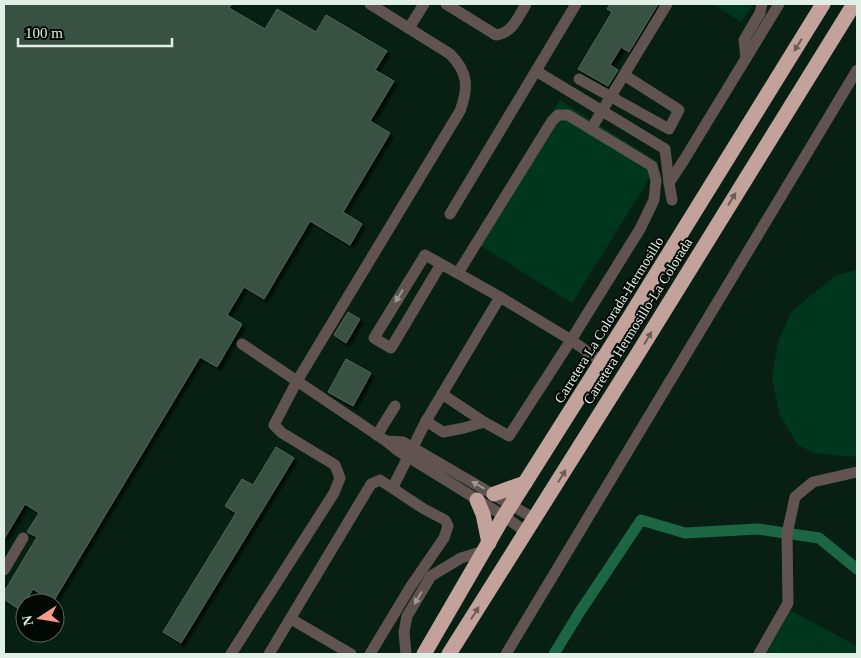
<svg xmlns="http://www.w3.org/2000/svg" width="861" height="658" viewBox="0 0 861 658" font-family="Georgia,serif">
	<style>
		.green { fill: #00351e }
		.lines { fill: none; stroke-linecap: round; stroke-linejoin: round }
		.canal { stroke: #1d6643; stroke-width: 11 }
		.building { fill: #385142; stroke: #4d6758; filter: url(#shadow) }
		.minor { stroke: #605350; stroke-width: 11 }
		.highway { stroke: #c2a29b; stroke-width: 15 }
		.oneway { fill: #6c5d57 }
		.oneway2 { fill: #9a9a94 }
		.labels { text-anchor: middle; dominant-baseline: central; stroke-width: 4; stroke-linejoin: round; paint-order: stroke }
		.street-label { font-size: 14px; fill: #e1f0e7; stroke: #020804 }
	</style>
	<defs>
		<filter id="shadow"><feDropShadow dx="3.5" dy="3.5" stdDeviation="1" flood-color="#0009"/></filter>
	</defs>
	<rect width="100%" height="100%" fill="#082014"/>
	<g class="green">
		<polygon points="713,4 753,4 741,22"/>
		<polygon points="560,100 659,163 572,303 473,241"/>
		<polygon points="857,270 857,455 851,457 814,453 798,445 779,414 772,377 778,341 792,311 836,275"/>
		<polygon points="788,609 857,646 857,654 763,654"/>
	</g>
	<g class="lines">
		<polyline class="canal" points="554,654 579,613 641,520 685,533 758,529 819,538 857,569"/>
	</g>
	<g class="building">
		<polygon points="4,4 232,4 229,8 265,29 277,9 316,32 326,15 387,51 375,70 394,81 370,121 390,133 343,212 362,224 350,245 310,221 264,299 244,287 227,315 242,324 217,367 200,357 53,602 33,589 20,610 4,599 4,592 37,537 27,532 39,513 25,504 4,539"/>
		<polygon points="610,4 658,4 629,52 621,47 610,65 618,70 608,86 578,69 612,12 607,9"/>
		<polygon points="348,312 360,319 346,343 334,335"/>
		<polygon points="346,359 371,373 353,406 328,392"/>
		<polygon points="276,447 294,458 181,643 163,632 236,513 225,506 242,479 253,485"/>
	</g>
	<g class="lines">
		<g class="minor">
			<path d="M446 4 496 35C513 33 518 17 526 4"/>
			<polyline points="409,28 424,4"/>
			<polyline points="746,58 744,40 760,13 762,4"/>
			<polyline points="536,71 665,149 669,183"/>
			<polyline points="579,79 669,129 679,110 624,75"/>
			<polyline points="591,129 667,4"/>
			<polyline points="672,200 669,183 684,160 779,4"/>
			<polyline points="450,214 576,4"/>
			<polyline points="458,273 552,121 558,115 568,115 652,166 656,180 654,200 640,229 571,340 602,362"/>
			<polyline points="242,344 386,441"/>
			<polyline points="442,394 484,422"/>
			<polyline points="426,421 443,432 464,428 484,422 509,436 571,340 500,297 425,255 374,338 391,348 441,264"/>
			<polyline points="377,435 395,406"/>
			<polyline points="393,487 426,421 500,297"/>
			<polyline points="526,532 504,516 397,450 386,441 403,442 535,519"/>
			<polyline points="4,570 23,538"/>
			<polyline points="291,619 351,654"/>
			<path d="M231 654 334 493 340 478 335 465 282 433 274 425 297 381 460 111C469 87 468 72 450 54L370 4"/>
			<polyline points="269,654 371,484 380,480 424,509 445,520 448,526 444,538 411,586 370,654"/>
			<polyline points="406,654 404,632 407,616 431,576 461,558 484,551"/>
			<polyline points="506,654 857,70"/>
			<polyline points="759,654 788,603 787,534 795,497 813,482 857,472"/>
		</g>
		<g class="highway">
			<polyline points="494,494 525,483"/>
			<polyline points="477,500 483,514 489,543"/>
			<polyline points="424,654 504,516 629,318 823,4"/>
			<polyline points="449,654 637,355 854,4"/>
		</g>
	</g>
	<defs><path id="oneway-solid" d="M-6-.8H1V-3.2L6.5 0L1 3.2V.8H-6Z" transform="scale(1.25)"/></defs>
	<g class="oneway">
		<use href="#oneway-solid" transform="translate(798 45) rotate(122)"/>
		<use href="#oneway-solid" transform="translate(732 199) rotate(-58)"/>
		<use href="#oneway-solid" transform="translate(648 338) rotate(-59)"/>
		<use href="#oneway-solid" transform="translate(562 476) rotate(-58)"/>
		<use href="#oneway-solid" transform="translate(475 613) rotate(-58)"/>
	</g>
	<g class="oneway2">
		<use href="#oneway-solid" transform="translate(399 296) rotate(122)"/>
		<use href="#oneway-solid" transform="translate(478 485) rotate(-150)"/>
		<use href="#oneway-solid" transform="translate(418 598) rotate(120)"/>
	</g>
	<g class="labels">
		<g class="street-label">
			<text transform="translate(609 320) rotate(-58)">Carretera La Colorada-Hermosillo</text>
			<text transform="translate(638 321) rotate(-58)">Carretera Hermosillo-La Colorada</text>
		</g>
	</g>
	<rect width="861" height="658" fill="none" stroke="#e1f0e7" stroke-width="10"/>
	<g transform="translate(40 618) rotate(258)"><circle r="24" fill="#020804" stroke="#5b655f"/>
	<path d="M0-4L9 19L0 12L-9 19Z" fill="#f49e8a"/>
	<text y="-8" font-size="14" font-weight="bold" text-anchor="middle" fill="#e1f0e7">N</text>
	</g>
	<path d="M18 38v8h154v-8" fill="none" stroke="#e1f0e7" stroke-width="2.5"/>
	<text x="25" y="38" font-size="15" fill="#e1f0e7" stroke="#020804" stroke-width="4" paint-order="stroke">100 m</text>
</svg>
